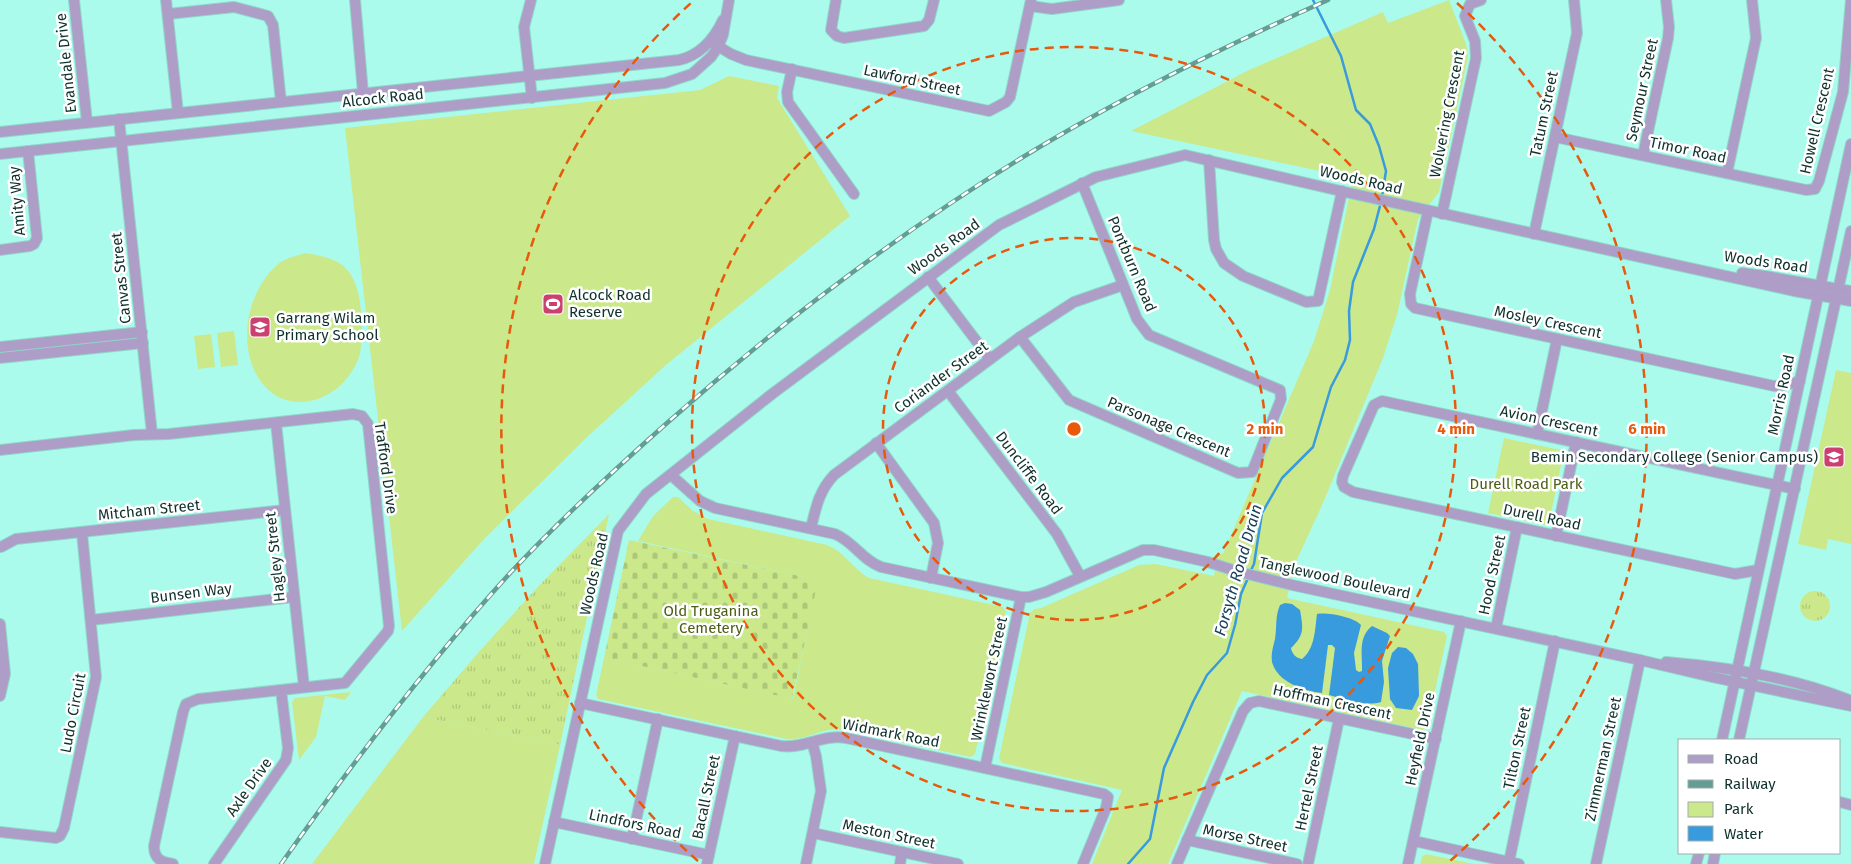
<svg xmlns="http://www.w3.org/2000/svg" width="1851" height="864" viewBox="0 0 1851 864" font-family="'Fira Sans',sans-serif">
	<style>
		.grass { fill: url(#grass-tufts) }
		.cemetery { fill: url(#cemetery-stones) }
		.park { fill: #cbe88b }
		.water { fill: #389bde }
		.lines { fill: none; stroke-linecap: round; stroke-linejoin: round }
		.stream { stroke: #389bde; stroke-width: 2.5 }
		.minor-casing { stroke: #8fd7ca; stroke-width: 12 }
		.minor { stroke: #ae9ec7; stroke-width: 10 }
		.rail-casing { stroke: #639d94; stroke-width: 4.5 }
		.rail { stroke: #fff; stroke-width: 2.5; stroke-dasharray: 8; stroke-linecap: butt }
		.ring { fill: none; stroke: #e8590c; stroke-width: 2.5; stroke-dasharray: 9 6 }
		.labels { text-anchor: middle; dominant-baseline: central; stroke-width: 5; stroke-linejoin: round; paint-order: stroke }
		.street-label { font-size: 15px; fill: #0f312c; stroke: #fff }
		.poi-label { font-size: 15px; fill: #0f312c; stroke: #fff; text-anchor: start }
		.park-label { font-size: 15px; fill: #4c5e15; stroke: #fff }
		.water-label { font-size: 16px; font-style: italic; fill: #18405c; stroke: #fff }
		.centre { fill: #e8590c; stroke: #fff; stroke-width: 2.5 }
		.ring-label { font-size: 15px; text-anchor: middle; font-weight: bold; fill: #e8590c; stroke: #fff; stroke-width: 5; stroke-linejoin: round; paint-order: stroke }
	</style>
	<defs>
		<pattern id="grass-tufts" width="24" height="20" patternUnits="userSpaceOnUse" patternTransform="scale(1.25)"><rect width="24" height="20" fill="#cbe88b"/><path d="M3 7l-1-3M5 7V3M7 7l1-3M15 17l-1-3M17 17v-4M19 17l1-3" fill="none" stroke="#adc778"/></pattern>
		<pattern id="cemetery-stones" width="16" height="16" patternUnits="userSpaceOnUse" patternTransform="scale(1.25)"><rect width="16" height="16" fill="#cbe88b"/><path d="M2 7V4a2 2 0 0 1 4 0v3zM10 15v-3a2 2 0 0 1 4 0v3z" fill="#adc778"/></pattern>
	</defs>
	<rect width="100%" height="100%" fill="#abfbed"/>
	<g class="grass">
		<polygon points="609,514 560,745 423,717 478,653 534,591"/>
		<circle cx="1815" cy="606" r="15"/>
	</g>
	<polygon class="cemetery" points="629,540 819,580 792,699 604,658"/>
	<g class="park">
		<polygon points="1449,0 1466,44 1468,57 1439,192 1418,219 1397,315 1383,358 1323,503 1294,566 1287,598 1444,632 1447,636 1427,727 1423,730 1242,691 1168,864 1092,864 1122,790 1002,763 999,758 1030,613 1034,609 1041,608 1139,565 1156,564 1214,576 1218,553 1223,554 1314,341 1330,290 1353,178 1131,131 1249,70 1383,12 1388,23"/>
		<polygon points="729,76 779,86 777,98 850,216 667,364 585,439 484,539 402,631 345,128 700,90"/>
		<path d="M305 253C317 255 330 257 341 264 355 274 360 295 361 311 362 326 363 343 359 357 350 382 327 402 300 402 283 402 269 394 259 379 237 344 247 292 277 265 285 258 296 256 305 253Z"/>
		<polygon points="234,331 238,365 221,367 217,333"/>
		<polygon points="211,334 215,367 198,369 194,336"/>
		<polygon points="1836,370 1851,373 1851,544 1828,539 1826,550 1798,544"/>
		<polygon points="1504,438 1561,450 1563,455 1549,523 1545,525 1488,513"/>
		<path d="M673 497H678L693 511 708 519 827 545C845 552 853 569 869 578L1003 607 1006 612 975 754 971 757 836 729C819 730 805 740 787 739L598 699 596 695 604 658 793 699 818 580 638 541 653 516Z"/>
		<polygon points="351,692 345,700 325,696 316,737 299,760 292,702 295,698"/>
		<polygon points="423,717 560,745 534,864 312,864"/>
		<polygon points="1426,854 1474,864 1420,864 1422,857"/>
	</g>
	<g class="water">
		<path d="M1285 603 1292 604 1300 610C1303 628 1305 635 1291 648 1292 654 1296 658 1302 659 1315 649 1315 629 1317 614 1327 612 1354 617 1361 625L1354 653 1356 670 1359 672 1362 671C1363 656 1357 638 1372 626L1387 633 1390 636 1382 661 1384 682 1381 702C1366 707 1344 699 1329 695L1335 648 1332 645H1328L1322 693C1304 691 1277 682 1272 662 1271 653 1273 647 1275 639 1277 627 1275 616 1280 605Z"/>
		<polygon points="1398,647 1406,648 1413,654 1418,664 1419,696 1412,710 1396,708 1390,699 1388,668 1392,653"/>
	</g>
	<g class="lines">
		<g class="stream">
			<polyline points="1313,0 1341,56 1356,110 1370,124 1379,146 1386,171 1382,196"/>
			<polyline points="1250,572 1254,564 1262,513 1282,478 1313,447 1331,387 1345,360 1350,340 1349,311 1353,282 1374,229 1381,202"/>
			<polyline points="1128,864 1150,839 1164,768 1193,702 1207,675 1227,653 1235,625 1241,594 1248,578"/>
		</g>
		<g class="minor-casing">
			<g id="minor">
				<polyline points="74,0 87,122"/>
				<polyline points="166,0 178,113"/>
				<polyline points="355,0 363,93"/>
				<polyline points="531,0 524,27 532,98"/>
				<polyline points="836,0 831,30 837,36 844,38 924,26 929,20 934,0"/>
				<polyline points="1030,6 1052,9 1119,0"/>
				<polyline points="168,14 234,7 268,16 273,25 281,102"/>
				<polyline points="713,43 731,54 746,60 989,111 1006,102 1010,97 1031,0"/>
				<polyline points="792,69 787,92 788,102 854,194"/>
				<polyline points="119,119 152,434"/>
				<path d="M0 132 679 60C701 55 714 39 723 20"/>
				<polyline points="1555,137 1806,190 1815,189 1819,181 1843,92 1851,0"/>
				<polyline points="0,154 665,83 692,74 711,57 718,47 723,35 729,0"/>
				<polyline points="1643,155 1668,38 1669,27 1666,0"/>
				<polyline points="1209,160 1214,240 1216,249 1224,263 1243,276 1306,302 1318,301 1342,191"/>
				<polyline points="1727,173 1756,38 1752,0"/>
				<polyline points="1428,211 1410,294 1411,304 1415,308 1774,386 1786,385 1800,381"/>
				<polyline points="1442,214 1476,58 1475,41 1465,16 1470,4 1481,0"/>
				<polyline points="1534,234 1577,33 1574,0"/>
				<polyline points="0,250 30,246 34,244 37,238 28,151"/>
				<polyline points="1742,273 1765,276 1851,291"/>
				<polyline points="928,277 990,359"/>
				<polyline points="1020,337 1069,400 1238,473 1252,472 1281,399 1280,390 1149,335 1137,319 1082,183"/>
				<polyline points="0,347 142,332"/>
				<polyline points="0,358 143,343"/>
				<polyline points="948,391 1057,534 1080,576"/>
				<polyline points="276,423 304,687"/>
				<polyline points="1537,434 1557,339"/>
				<polyline points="876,443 934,523 938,543 931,578"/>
				<path d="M0 450 134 435 169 434 353 414 362 416 368 424 389 626 388 631 345 683 198 699 186 704 183 712 154 846C154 859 161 862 173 864"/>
				<path d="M671 475 700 501 715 508 835 534C854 542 862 560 881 567L1021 597H1029L1046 592 1143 550H1154L1208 562 1239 572 1292 585 1640 660 1712 677 1851 706"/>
				<path d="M811 528C816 507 819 491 834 475L1020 337 1074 302 1123 285"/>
				<polyline points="1556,536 1576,442"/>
				<polyline points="1,547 16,539 285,510"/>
				<polyline points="1758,570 1735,574 1353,492 1344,487 1342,482 1343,476 1374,405 1382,401 1795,489"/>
				<polyline points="91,620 294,597"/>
				<polyline points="0,624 5,674 0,696"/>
				<polyline points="1496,628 1517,527"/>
				<path d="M1666 662C1727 667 1792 677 1849 700"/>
				<path d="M580 703 781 746C804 749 823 734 846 738L1104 794 1108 797 1106 808 1083 864"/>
				<polyline points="1722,740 1851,144"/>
				<polyline points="1739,740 1851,231"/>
				<polyline points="985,768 1021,597"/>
				<polyline points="1840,802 1851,805"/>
				<polyline points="554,822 709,855"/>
				<polyline points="0,832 56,838 60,836 64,828 96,677 82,533"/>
				<polyline points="813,833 958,864"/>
				<polyline points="632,839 658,719"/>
				<polyline points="1187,840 1297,864"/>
				<polyline points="1414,841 1519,864"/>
				<polyline points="1509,862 1555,641"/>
				<polyline points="214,864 286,760 288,748 281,690"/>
				<polyline points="545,864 618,531 646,494 772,394 999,225 1096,177 1185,155 1345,192 1794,291 1851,301"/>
				<polyline points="707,864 735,736"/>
				<polyline points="806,864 821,791 816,756 812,742"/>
				<polyline points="900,864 902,852"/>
				<polyline points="1177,864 1243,711 1250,703 1259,701 1436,739"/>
				<polyline points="1308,864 1339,719"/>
				<polyline points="1408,864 1461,621"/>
				<polyline points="1596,864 1640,660"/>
				<polyline points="1696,864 1699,853"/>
				<polyline points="1713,864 1715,853"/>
			</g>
		</g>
		<use href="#minor" class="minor"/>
		<g class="rail-casing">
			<path id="rail" d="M281 864C353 762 428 663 512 571 561 519 614 470 667 423 757 343 851 270 951 203 1068 124 1200 57 1328 0"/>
		</g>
		<use href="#rail" class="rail"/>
	</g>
	<g class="ring">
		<circle cx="1074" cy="429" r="191"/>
		<circle cx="1074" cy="429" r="382"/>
		<path d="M698 861A573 573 0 0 1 691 3M1457 3A573 573 0 0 1 1450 861"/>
	</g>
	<defs>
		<g id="stadium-square" transform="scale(1.125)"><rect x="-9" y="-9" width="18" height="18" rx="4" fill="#cb3f71" stroke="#fff"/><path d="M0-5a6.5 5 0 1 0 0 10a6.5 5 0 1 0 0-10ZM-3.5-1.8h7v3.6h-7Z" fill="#fff"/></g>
		<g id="school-square" transform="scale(1.125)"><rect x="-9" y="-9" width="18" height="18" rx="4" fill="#cb3f71" stroke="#fff"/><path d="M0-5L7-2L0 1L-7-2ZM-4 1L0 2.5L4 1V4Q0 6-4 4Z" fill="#fff"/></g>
	</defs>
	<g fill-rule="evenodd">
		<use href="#stadium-square" x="553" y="304"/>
		<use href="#school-square" x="260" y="327"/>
		<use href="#school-square" x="1834" y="457"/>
	</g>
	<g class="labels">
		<g class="street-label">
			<text transform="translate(66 63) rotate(-96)">Evandale Drive</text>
			<text transform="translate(912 80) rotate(12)">Lawford Street</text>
			<text transform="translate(1642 90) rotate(-78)">Seymour Street</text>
			<text transform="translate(383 98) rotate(-6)">Alcock Road</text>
			<text transform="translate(1447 114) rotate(-79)">Wolvering Crescent</text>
			<text transform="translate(1544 114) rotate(-78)">Tatum Street</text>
			<text transform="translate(1817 121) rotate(-77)">Howell Crescent</text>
			<text transform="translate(1688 150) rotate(12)">Timor Road</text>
			<text transform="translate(1361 180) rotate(13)">Woods Road</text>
			<text transform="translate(17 201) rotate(-95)">Amity Way</text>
			<text transform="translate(944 247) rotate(-36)">Woods Road</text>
			<text transform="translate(1766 262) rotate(8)">Woods Road</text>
			<text transform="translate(1132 264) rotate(67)">Pontburn Road</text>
			<text transform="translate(121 278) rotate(-96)">Canvas Street</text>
			<text transform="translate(1548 322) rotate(12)">Mosley Crescent</text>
			<text transform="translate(941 377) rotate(-36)">Coriander Street</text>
			<text transform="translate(1781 395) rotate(-78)">Morris Road</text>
			<text transform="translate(1549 421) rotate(12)">Avion Crescent</text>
			<text transform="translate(1169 427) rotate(23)">Parsonage Crescent</text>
			<text transform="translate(386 468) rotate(82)">Trafford Drive</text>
			<text transform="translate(1029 473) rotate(53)">Duncliffe Road</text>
			<text transform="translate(149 510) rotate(-6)">Mitcham Street</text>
			<text transform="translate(1542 517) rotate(12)">Durell Road</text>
			<text transform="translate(275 557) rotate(-96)">Hagley Street</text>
			<text transform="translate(594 574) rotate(-77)">Woods Road</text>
			<text transform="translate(1492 575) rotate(-78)">Hood Street</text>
			<text transform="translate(1335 578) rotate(12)">Tanglewood Boulevard</text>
			<text transform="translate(191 593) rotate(-7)">Bunsen Way</text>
			<text transform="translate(989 679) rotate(-78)">Wrinklewort Street</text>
			<text transform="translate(1332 702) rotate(12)">Hoffman Crescent</text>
			<text transform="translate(73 713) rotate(-79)">Ludo Circuit</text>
			<text transform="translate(891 733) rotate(11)">Widmark Road</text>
			<text transform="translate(1420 739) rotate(-78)">Heyfield Drive</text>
			<text transform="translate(1517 748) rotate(-78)">Tilton Street</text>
			<text transform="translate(1603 759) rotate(-78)">Zimmerman Street</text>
			<text transform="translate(249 787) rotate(-55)">Axle Drive</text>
			<text transform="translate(1309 788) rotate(-78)">Hertel Street</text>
			<text transform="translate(706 797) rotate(-78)">Bacall Street</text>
			<text transform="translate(635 824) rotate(12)">Lindfors Road</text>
			<text transform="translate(889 834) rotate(12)">Meston Street</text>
			<text transform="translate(1245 838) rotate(12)">Morse Street</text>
		</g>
		<g class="poi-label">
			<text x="569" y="295">Alcock Road<tspan x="569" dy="17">Reserve</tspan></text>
			<text x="276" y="318">Garrang Wilam<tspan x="276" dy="17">Primary School</tspan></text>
			<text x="1818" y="457" text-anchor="end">Bemin Secondary College (Senior Campus)</text>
		</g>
		<g class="park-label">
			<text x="1526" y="484">Durell Road Park</text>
			<text x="711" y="611">Old Truganina<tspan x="711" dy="17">Cemetery</tspan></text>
		</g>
		<g class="water-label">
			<text transform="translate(1238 570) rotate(-74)">Forsyth Road Drain</text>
		</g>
	</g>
	<circle cx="1074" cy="429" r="8" class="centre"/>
	<g class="ring-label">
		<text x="1265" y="434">2 min</text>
		<text x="1456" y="434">4 min</text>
		<text x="1647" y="434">6 min</text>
	</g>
	<rect x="1678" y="739" width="162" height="115" fill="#ffffff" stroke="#9fadab"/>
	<rect x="1688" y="755" width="25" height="8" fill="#ae9ec7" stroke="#9fadab"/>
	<text x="1724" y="764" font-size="15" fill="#0f312c">Road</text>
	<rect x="1688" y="780" width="25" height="8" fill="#639d94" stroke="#9fadab"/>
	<text x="1724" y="789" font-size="15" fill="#0f312c">Railway</text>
	<rect x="1688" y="802" width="25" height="15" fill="#cbe88b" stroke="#9fadab"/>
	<text x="1724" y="814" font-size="15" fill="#0f312c">Park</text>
	<rect x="1688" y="826" width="25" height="15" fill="#389bde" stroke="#9fadab"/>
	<text x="1724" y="839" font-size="15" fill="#0f312c">Water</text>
</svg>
